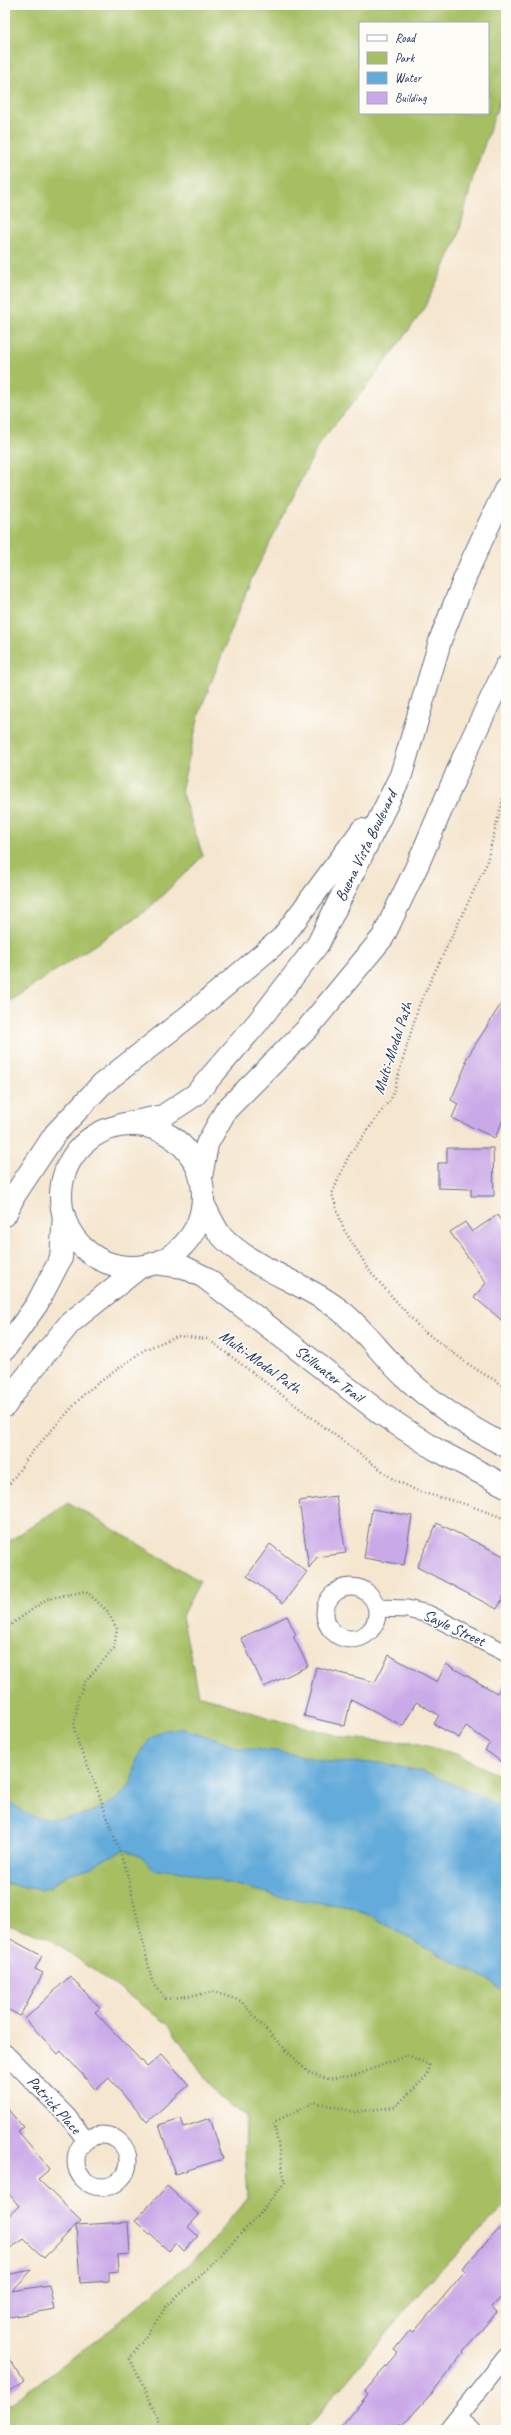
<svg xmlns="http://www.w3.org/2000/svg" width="511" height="2435" viewBox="0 0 511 2435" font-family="Caveat,sans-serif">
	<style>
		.green { fill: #a6bf64; stroke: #607761; fill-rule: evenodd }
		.water { fill: #64abda; stroke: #406d9c }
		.building { fill: #caa9e8 }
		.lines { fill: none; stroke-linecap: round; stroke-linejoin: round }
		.street-casing { stroke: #676f86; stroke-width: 19 }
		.secondary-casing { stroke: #676f86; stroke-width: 24 }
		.path { stroke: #676f86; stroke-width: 2.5; stroke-dasharray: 1 3; stroke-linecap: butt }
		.street { stroke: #fff; stroke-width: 17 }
		.secondary { stroke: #fff; stroke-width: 22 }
		.labels { text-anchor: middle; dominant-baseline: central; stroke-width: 3; stroke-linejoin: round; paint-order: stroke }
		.street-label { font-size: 16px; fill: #1b2f5e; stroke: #fdfcf7 }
	</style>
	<rect width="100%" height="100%" fill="#fdfcf7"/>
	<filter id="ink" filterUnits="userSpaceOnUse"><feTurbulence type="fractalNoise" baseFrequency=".025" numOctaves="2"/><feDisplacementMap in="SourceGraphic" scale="8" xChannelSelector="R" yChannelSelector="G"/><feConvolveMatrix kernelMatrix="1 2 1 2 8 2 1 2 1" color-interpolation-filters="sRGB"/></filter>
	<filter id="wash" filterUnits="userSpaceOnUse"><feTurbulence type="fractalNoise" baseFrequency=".012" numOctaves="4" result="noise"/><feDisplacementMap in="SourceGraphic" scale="16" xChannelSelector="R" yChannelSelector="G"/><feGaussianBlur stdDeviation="0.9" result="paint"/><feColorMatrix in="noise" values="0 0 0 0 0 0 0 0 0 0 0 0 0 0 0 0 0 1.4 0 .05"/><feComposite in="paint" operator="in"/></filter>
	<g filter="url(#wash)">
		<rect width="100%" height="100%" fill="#f5e6cf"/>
		<g class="green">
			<path d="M5 5H506V83L473 177 458 237 423 311 367 386 320 442 251 580 200 711 181 791 203 856 146 911 5 1004ZM360 23H488V113H360Z"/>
			<polygon points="68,1502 200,1581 182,1616 199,1695 266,1717 343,1737 377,1741 412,1742 456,1754 506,1779 506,2204 429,2282 305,2430 5,2430 5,2408 104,2334 204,2251 248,2197 245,2151 246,2116 218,2096 168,2024 49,1938 5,1924 5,1544"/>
		</g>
		<path class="water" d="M183 1729 221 1740 238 1748 277 1751 329 1762 379 1763 424 1772 478 1795 506 1810V1993L491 1981 426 1948 370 1915 351 1907 286 1898 182 1871 154 1870 143 1858 125 1850 100 1861 93 1867 68 1874 49 1888 39 1890 5 1883V1797C14 1805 23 1814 35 1817 63 1824 109 1811 127 1789 134 1782 134 1772 136 1763 138 1752 151 1735 162 1731 169 1729 176 1729 183 1729Z"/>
		<g id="blocks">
			<g class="building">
				<polygon points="506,996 506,1113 495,1138 452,1118 458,1104 451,1100 467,1062 465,1061"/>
				<polygon points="447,1148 493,1148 494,1196 471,1196 471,1189 438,1188 438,1163 447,1163"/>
				<polygon points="497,1215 506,1228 506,1324 474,1297 486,1283 450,1232 465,1222 472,1232"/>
				<polygon points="336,1496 346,1553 317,1557 309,1568 299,1501"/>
				<polygon points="372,1509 412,1516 404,1565 364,1558"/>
				<polygon points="437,1523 506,1557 506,1592 497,1609 417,1567"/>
				<polygon points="270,1544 307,1572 283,1603 247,1576"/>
				<polygon points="287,1616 296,1635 293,1636 308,1666 264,1687 241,1638"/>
				<polygon points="389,1655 437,1682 446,1664 497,1693 506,1681 506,1765 485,1750 490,1743 466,1726 459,1738 434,1724 439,1715 416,1702 403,1726 351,1699 345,1726 304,1716 316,1667 375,1682"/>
				<polygon points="5,1936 42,1956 35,1969 43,1973 20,2016 5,2008"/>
				<polygon points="70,1976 100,2008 95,2012 147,2067 162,2054 189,2085 147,2122 109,2078 96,2090 61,2051 58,2054 25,2019"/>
				<polygon points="5,2106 23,2127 18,2131 50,2169 38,2179 81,2221 76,2225 128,2222 130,2254 118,2255 119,2271 109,2272 109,2281 80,2283 76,2225 44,2258 24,2239 5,2252 5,2219 19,2206 5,2189"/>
				<polygon points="181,2118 184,2127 210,2118 223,2159 175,2174 159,2125"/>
				<polygon points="167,2186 199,2215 188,2227 198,2236 184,2251 176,2243 169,2251 135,2221"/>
				<polygon points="506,2222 506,2292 492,2307 497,2312 463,2351 464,2352 432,2393 403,2425 401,2423 396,2430 339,2430 368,2394 365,2391 398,2353 394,2350 410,2330 414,2332 465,2271 462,2268"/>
				<polygon points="32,2270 12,2291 49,2285 54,2309 5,2318 5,2275"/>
				<polygon points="5,2353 24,2381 5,2394"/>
			</g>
		</g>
	</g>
	<g filter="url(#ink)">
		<use href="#blocks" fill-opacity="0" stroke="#676f86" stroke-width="1"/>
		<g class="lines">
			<g class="street-casing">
				<g id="street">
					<circle cx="351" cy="1613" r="26"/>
					<polyline points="377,1608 407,1609 428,1614 506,1653"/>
					<polyline points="5,2053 67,2116 86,2140"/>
					<circle cx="102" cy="2161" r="26"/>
					<polyline points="457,2418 471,2430"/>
					<polyline points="447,2430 506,2356"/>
				</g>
			</g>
			<g class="secondary-casing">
				<g id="secondary">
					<polyline points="120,1125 163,1116 195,1095 258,1022 318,944 401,775 441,638 471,563 506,488"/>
					<circle cx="132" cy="1196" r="71"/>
					<polyline points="201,1177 207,1144 226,1110 308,1028 383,937 417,866 465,754 506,667"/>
					<path d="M203 1203C208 1213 213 1224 219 1233 250 1269 303 1281 341 1311 365 1330 383 1357 406 1378 436 1406 470 1428 506 1446"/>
					<polyline points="5,1215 14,1196 55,1134 101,1085 200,1007 282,938 362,830"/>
					<polyline points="155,1263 184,1267 204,1277 383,1415 435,1449 506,1486"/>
					<polyline points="5,1349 37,1304 61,1258 64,1215"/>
					<polyline points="5,1406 18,1387 70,1323 140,1267"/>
				</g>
			</g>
			<g class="path">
				<polyline points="506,787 486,865 419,1005 392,1097 348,1157 332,1194 343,1228 371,1273 421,1329 474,1368 506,1387"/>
				<polyline points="5,1490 32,1452 86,1392 144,1350 177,1336 208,1339 393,1479 420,1492 465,1504 506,1519"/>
				<polyline points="5,1629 47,1599 86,1591 107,1611 117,1629 114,1648 85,1682 78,1698 74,1727 79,1746 92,1775 126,1869 152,1981 166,1999 214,1992 241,2001 266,2030 308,2072 327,2079 357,2075 408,2055 429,2065 427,2076 395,2107 354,2112 315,2102 274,2122 285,2182 258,2216 200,2276 166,2307 130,2359 159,2420 160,2430"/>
			</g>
			<use href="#street" class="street"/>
			<use href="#secondary" class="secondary"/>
		</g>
	</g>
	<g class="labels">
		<g class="street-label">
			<text transform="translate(366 846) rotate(-64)">Buena Vista Boulevard</text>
			<text transform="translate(393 1048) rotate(-72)">Multi-Modal Path</text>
			<text transform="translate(260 1362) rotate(36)">Multi-Modal Path</text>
			<text transform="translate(329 1374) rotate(38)">Stillwater Trail</text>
			<text transform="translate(454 1628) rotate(25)">Sayle Street</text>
			<text transform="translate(54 2105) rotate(48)">Patrick Place</text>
		</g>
	</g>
	<rect width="511" height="2435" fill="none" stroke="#fdfcf7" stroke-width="20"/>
	<rect x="359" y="22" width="130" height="92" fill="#fdfcf7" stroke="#a3aaba"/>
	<rect x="367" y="35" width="20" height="6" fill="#ffffff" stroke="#a3aaba"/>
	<text x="395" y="42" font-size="12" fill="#1b2f5e">Road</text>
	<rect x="367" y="52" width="20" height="12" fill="#a6bf64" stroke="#a3aaba"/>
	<text x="395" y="62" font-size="12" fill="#1b2f5e">Park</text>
	<rect x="367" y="72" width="20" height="12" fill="#64abda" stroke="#a3aaba"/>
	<text x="395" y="82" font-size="12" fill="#1b2f5e">Water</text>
	<rect x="367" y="92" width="20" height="12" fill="#caa9e8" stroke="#a3aaba"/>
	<text x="395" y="102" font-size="12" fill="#1b2f5e">Building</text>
</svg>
